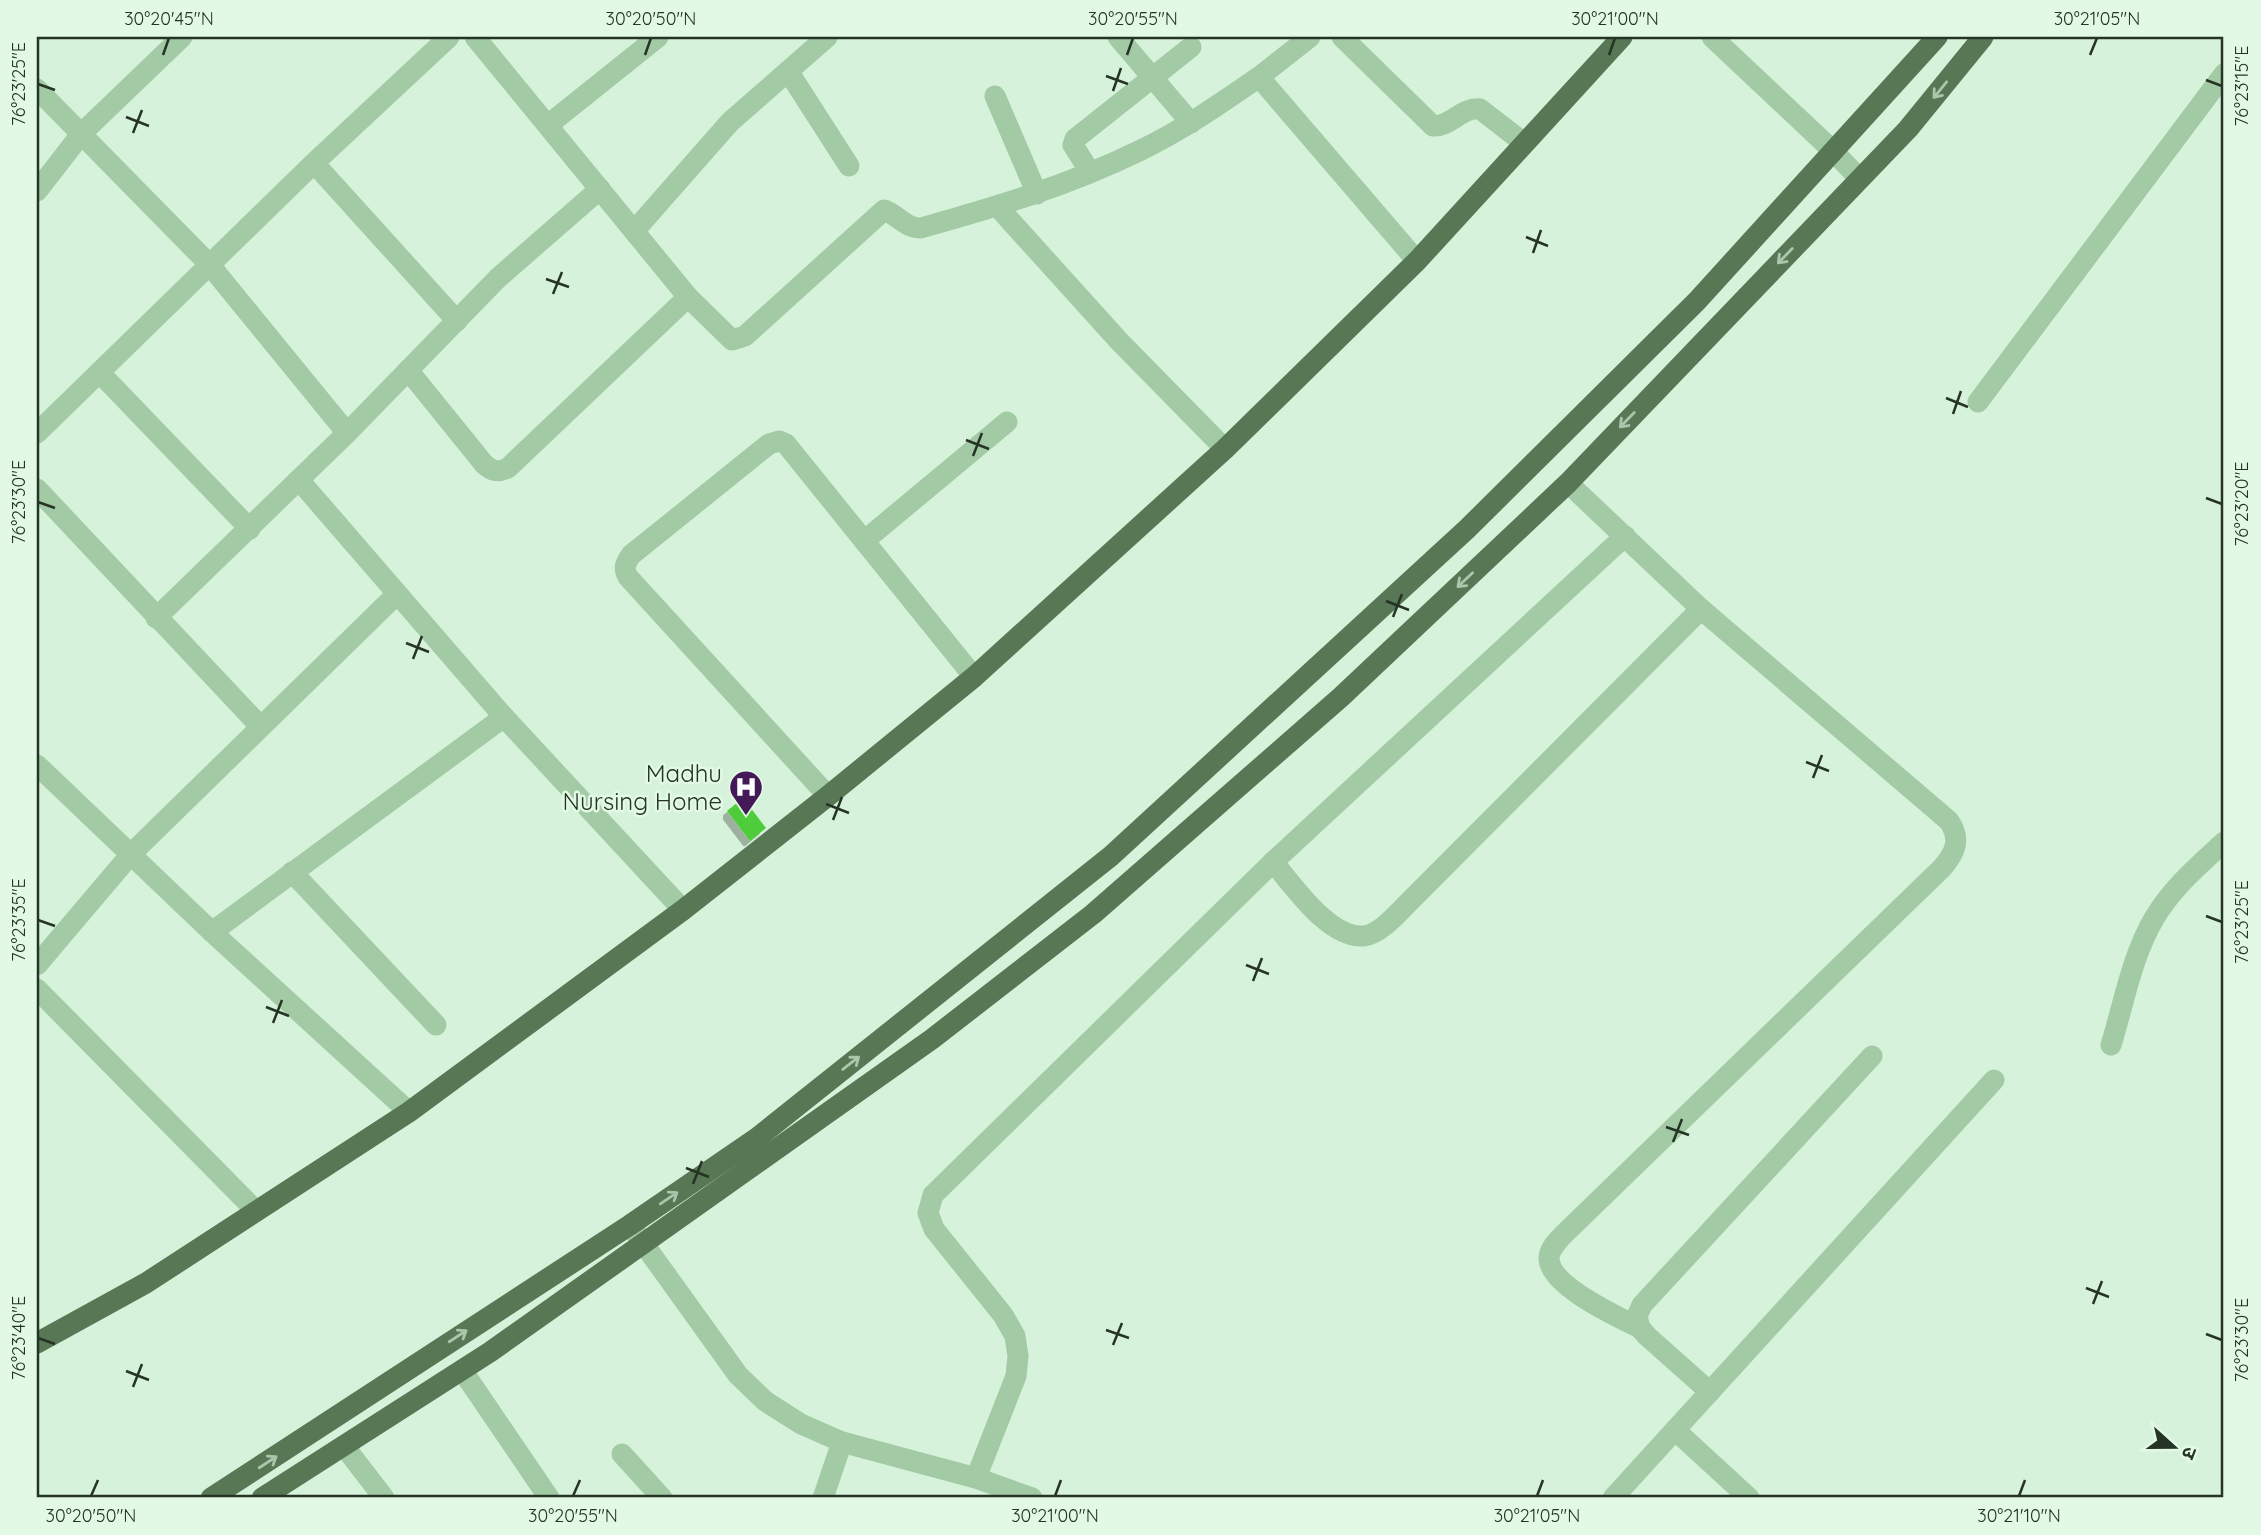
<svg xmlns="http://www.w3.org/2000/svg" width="2261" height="1535" viewBox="0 0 2261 1535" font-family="Quicksand,'Noto Sans Devanagari',sans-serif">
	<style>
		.building { fill: #4fcc3a; filter: url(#shadow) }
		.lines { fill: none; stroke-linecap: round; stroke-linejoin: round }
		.minor { stroke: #a2caa4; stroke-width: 21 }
		.major { stroke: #577755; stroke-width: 21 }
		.oneway { stroke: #aac6ab }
		.ticks { fill: none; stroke: #263425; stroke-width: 2.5 }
		.labels { text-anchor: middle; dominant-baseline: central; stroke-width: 5; stroke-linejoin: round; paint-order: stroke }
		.poi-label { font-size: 24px; fill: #263425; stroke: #e2fae5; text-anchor: end }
		.neatline { fill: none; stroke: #263425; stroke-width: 2.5 }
		.ticks-label { font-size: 18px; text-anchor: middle; fill: #263425 }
	</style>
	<defs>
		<filter id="shadow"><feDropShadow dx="-6" dy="6" stdDeviation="0" flood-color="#0004"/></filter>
	</defs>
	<rect width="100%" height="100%" fill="#d6f2da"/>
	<polygon class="building" points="743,798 766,828 750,841 727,811"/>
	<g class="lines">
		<g class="minor">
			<path d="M475 37 688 297 732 340 745 336 884 210C898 215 905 228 921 228 996 207 1070 185 1141 150 1183 130 1221 103 1259 77L1417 261"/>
			<polyline points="1118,37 1191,123"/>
			<path d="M1342 37 1433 126C1451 127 1461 107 1480 109L1524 143"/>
			<polyline points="1712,37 1832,150 1859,178"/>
			<polyline points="788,71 849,166"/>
			<polyline points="1259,77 1310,37"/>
			<polyline points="37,89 209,264 347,433"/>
			<polyline points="995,96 1037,194"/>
			<polyline points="548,125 658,37"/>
			<polyline points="314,163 457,321"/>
			<polyline points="1090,172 1073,145 1075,139 1191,47"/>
			<polyline points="37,191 82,133 182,37"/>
			<polyline points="997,206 1119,341 1225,449"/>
			<polyline points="635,230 730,122 827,37"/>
			<path d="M408 370 484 464C492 471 497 473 508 468L688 297"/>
			<polyline points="100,373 250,529"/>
			<polyline points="1978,402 2224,74"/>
			<polyline points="37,433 314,163 449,37"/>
			<polyline points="299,480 504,717 683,910"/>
			<path d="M1568 483 1701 609 1949 821C1961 839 1956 852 1942 868L1562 1236C1556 1243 1549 1249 1549 1259 1550 1286 1618 1317 1640 1328"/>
			<polyline points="37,489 260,726"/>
			<polyline points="864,541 1007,422"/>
			<polyline points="156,618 347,433 498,278 600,189"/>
			<polyline points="37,765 212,932 409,1112"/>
			<path d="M828 796 628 577C623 568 625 564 631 555L769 444 779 441 786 444 974 677"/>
			<path d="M1273 862C1294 886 1329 939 1364 936 1380 934 1397 914 1408 903L1701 609"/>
			<polyline points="292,872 436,1025"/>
			<polyline points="212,932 504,717"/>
			<polyline points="37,965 131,854 397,594"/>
			<polyline points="37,989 256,1211"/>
			<path d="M2111 1045C2124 1003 2132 955 2155 917 2173 887 2199 865 2224 842"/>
			<polyline points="633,1229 738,1375 765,1401 801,1424 842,1442 976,1478 1032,1498"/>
			<polyline points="462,1370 549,1498"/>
			<polyline points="1710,1392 1647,1336 1640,1328 1637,1316 1642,1305 1872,1056"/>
			<polyline points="1675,1430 1749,1498"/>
			<polyline points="344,1446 384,1498"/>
			<polyline points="622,1454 662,1498"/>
			<polyline points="976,1478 1016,1376 1018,1356 1015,1336 1003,1315 934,1229 928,1213 933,1195 1273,862 1625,536"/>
			<polyline points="823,1498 842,1442"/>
			<polyline points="1613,1498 1994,1080"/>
		</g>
		<g class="major">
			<polyline points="37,1343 146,1283 409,1112 683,910 828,796 974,677 1225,449 1417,261 1622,37"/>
			<polyline points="211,1498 630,1225 757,1138 1111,856 1467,529 1697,301 1937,37"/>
			<polyline points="262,1498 490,1352 932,1039 1093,914 1341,697 1568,483 1908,129 1983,37"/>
		</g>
	</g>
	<defs><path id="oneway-shaft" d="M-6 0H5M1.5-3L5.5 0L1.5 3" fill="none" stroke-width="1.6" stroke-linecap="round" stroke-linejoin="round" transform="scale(1.75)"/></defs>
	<g class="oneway">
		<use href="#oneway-shaft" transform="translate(1940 90) rotate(129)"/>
		<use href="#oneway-shaft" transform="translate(1785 256) rotate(134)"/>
		<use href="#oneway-shaft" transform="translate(1627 420) rotate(134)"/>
		<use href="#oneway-shaft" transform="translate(1465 580) rotate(137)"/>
		<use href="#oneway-shaft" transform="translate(851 1063) rotate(-38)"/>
		<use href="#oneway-shaft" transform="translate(669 1198) rotate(-34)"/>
		<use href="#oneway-shaft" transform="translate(458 1336) rotate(-33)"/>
		<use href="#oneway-shaft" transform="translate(268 1462) rotate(-33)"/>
	</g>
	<path class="ticks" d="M163 55 169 38M645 55 651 38M1127 55 1133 38M1609 55 1615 38M2090 55 2097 38M1106 76 1128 84M2206 80 2222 86M38 84 55 90M1113 91 1121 68M126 117 149 126M133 133 142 110M1526 237 1548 246M1533 253 1541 230M546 279 569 287M553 294 562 272M1946 398 1968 407M1953 414 1961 391M966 440 989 449M973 456 982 433M2206 498 2222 504M38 502 55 508M1386 601 1409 610M1393 617 1402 594M406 643 429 652M413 659 422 636M1806 762 1829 771M1813 778 1822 755M826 804 849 813M833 820 842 797M2206 916 2222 922M38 920 55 926M1246 965 1269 974M1253 981 1262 958M266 1007 289 1016M273 1023 282 1000M1666 1127 1689 1135M1673 1142 1682 1119M686 1168 709 1177M693 1184 702 1161M2086 1288 2109 1297M2093 1304 2102 1281M1106 1330 1129 1338M2206 1334 2222 1340M38 1338 55 1344M1113 1345 1122 1323M126 1371 149 1380M133 1387 142 1364M91 1496 98 1480M573 1496 580 1480M1055 1496 1061 1480M1537 1496 1543 1480M2019 1496 2025 1480"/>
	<defs>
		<g id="hospital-pin" transform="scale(1.75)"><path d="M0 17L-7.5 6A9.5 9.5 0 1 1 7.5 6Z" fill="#431957" stroke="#e2fae5"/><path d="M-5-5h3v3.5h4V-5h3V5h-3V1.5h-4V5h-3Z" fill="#fff"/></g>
	</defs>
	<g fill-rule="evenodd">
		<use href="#hospital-pin" x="746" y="787"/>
	</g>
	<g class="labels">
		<g class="poi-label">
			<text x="722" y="773">Madhu<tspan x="722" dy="28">Nursing Home</tspan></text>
		</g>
	</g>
	<rect width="2261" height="1535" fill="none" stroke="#e2fae5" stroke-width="77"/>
	<g transform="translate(2174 1447) rotate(111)" stroke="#e2fae5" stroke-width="5" paint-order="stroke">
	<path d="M0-5L12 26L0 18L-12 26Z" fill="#263425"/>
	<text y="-10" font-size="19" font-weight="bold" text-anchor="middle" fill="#263425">उ</text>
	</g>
	<rect x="38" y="38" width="2184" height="1458" class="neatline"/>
	<g class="ticks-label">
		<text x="169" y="25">30°20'45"N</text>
		<text x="651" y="25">30°20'50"N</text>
		<text x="1133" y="25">30°20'55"N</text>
		<text x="1615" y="25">30°21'00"N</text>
		<text x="2097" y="25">30°21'05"N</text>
		<text transform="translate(19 84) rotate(-90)" y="6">76°23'25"E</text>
		<text transform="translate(2242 86) rotate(-90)" y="6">76°23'15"E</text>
		<text transform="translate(19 502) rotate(-90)" y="6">76°23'30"E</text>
		<text transform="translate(2242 504) rotate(-90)" y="6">76°23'20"E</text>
		<text transform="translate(19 920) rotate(-90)" y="6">76°23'35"E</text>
		<text transform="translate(2242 922) rotate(-90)" y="6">76°23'25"E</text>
		<text transform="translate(19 1338) rotate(-90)" y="6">76°23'40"E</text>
		<text transform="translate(2242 1340) rotate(-90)" y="6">76°23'30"E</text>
		<text x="91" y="1522">30°20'50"N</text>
		<text x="573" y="1522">30°20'55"N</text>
		<text x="1055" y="1522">30°21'00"N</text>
		<text x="1537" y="1522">30°21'05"N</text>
		<text x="2019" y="1522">30°21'10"N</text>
	</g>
</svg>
